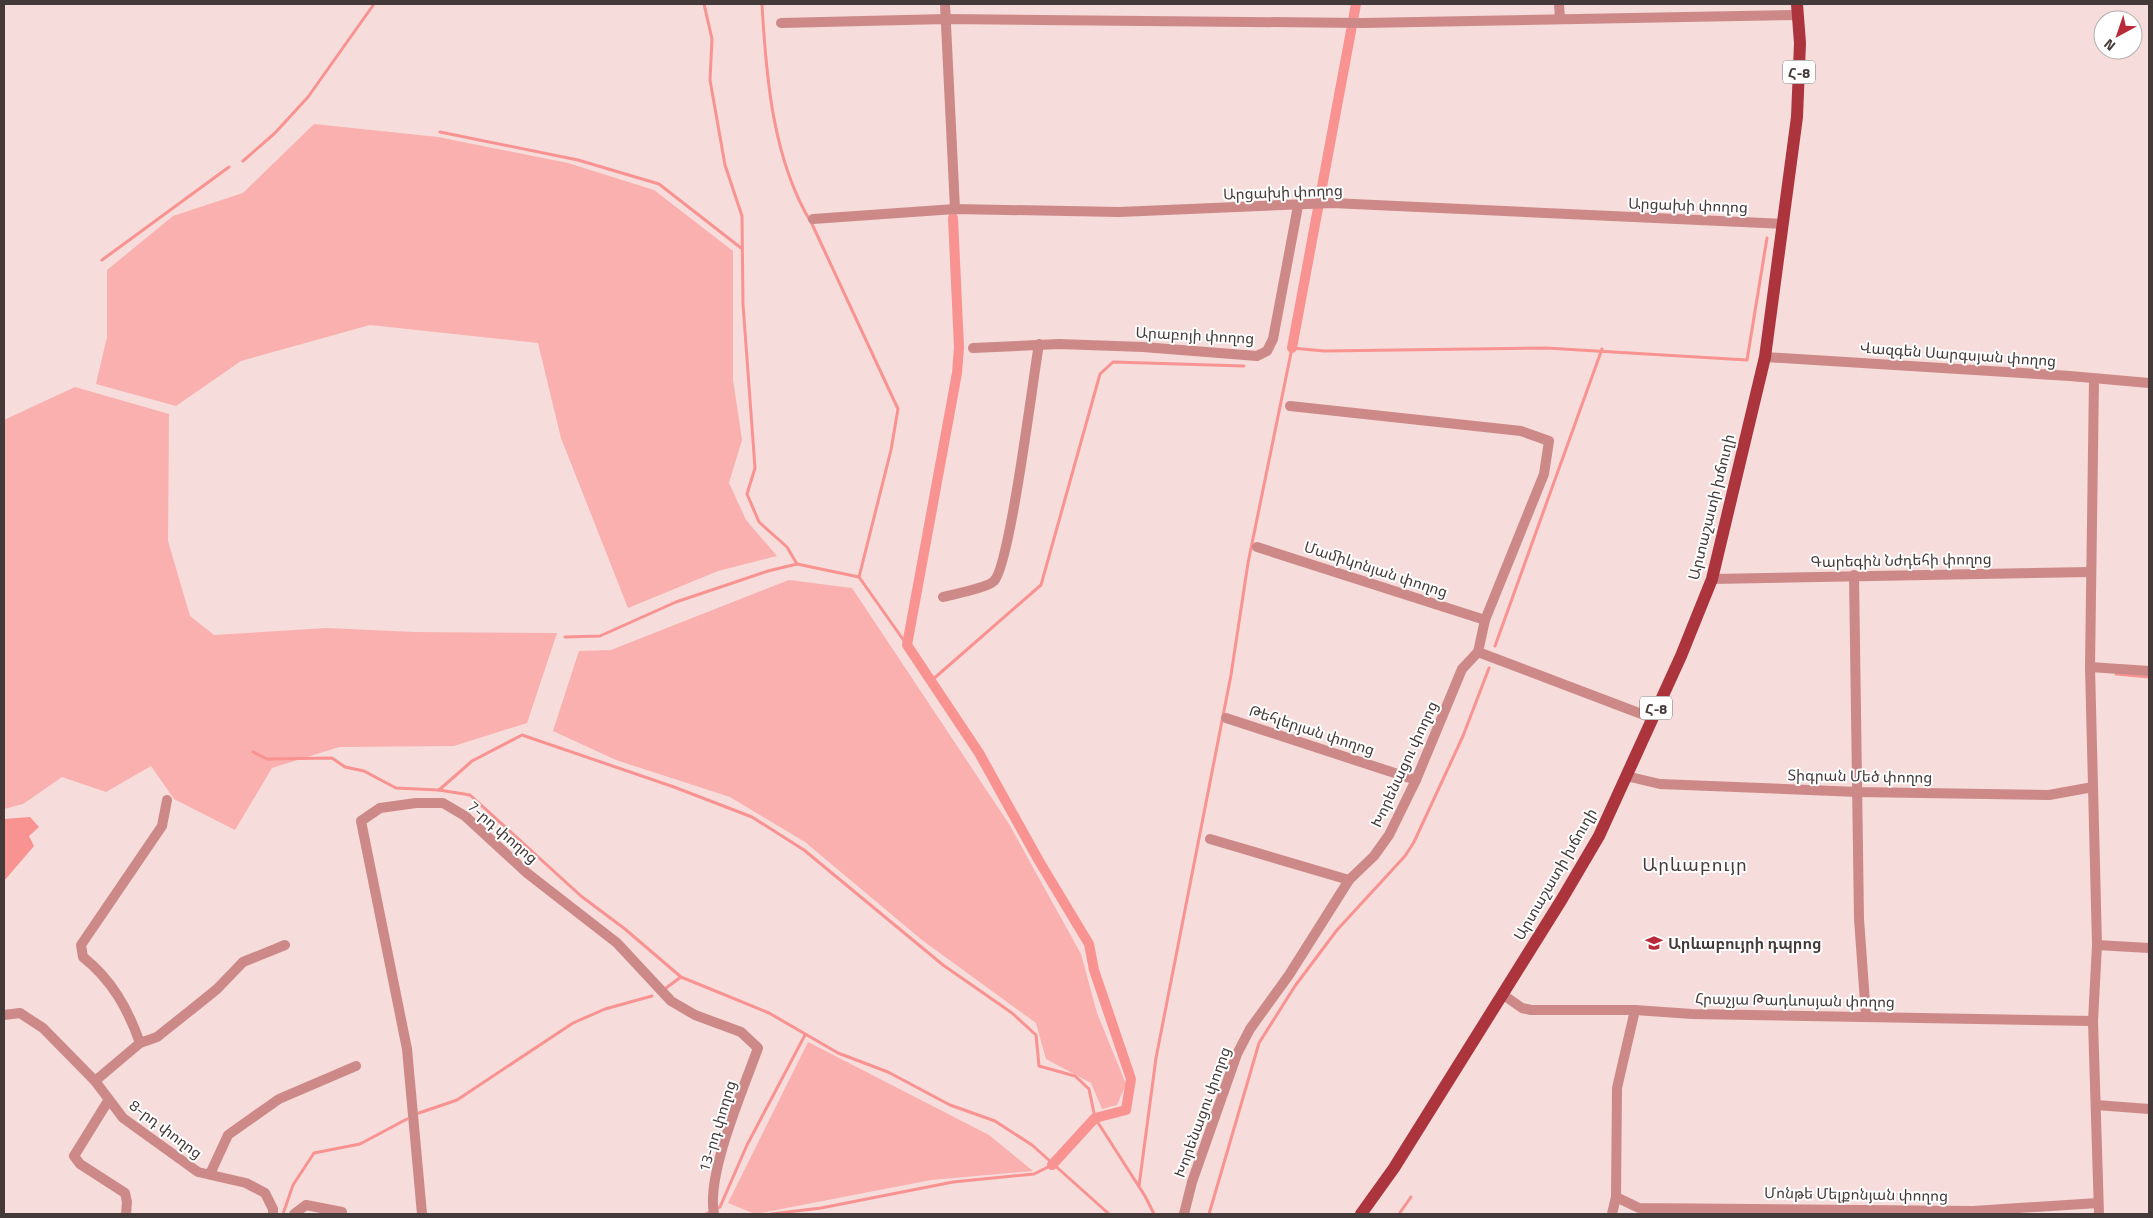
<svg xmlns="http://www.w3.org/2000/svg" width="2153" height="1218" viewBox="0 0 2153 1218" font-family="'Titillium Web','Noto Sans Armenian',sans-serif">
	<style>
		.green { fill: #f9b0ae }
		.water { fill: #f89392 }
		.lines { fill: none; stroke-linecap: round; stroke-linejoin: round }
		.stream { stroke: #f89392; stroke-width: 3 }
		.canal { stroke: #f89392; stroke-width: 10 }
		.street { stroke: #cc8988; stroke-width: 10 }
		.primary { stroke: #ac343c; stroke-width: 12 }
		.labels { text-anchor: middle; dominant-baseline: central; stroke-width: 4; stroke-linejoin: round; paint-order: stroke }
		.shield { fill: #fff; stroke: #7c7574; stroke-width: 1 }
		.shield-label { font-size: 14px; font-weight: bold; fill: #443a39 }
		.street-label { font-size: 15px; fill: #443a39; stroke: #fff }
		.poi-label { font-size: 15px; font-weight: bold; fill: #443a39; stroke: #fff; text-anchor: start }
		.quarter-label { font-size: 18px; letter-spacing: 1px; fill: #443a39; stroke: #fff }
	</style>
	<rect width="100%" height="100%" fill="#f6dcda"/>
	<g class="green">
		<polygon points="314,124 438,137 568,163 654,190 733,251 733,380 742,440 729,483 746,520 777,556 718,571 628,608 561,438 538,343 370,325 241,361 176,406 96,384 107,337 107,270 173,216 243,193"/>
		<polygon points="75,387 169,414 168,541 190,616 214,635 327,628 414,632 557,633 527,723 454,746 339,747 272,768 235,830 174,799 151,766 106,792 62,777 23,804 4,809 4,420"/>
		<polygon points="789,580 852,588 1009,824 1081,954 1097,1013 1126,1084 1117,1105 1102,1109 1091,1083 1046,1059 1036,1023 922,940 805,842 730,797 616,760 553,731 579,651 611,650"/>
		<polygon points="808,1042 989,1135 1033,1171 931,1180 755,1214 728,1203"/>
	</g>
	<polygon class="water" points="30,817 39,827 29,836 34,846 4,881 4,819"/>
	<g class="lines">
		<g class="stream">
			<polyline points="704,4 712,39 710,80 725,165 742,216 743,304 755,468 747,494 759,522 787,547 797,564 859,577"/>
			<path d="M762 4C766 77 773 161 812 224L898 409 891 450 859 577 907 645"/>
			<polyline points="440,132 578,160 659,184 741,248"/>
			<polyline points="243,161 275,133 308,97 374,4"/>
			<polyline points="102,260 229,167"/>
			<polyline points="565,637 600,636 676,602 768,571 797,564"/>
			<polyline points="1495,646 1602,349"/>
			<polyline points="2116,674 2149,677"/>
			<polyline points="931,681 1041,585 1100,374 1113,362 1244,366"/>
			<polyline points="253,752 267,759 332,758 345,767 364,771 396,788 439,790 470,795 581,896 625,929 681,977 769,1013 838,1053 888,1072 950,1105 995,1121 1032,1145 1109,1214"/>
			<polyline points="439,790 472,761 522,735 674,787 752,817 804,850 943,965 1012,1013 1036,1035 1039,1066 1075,1076 1089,1089 1095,1118 1145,1196 1154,1214"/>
			<polyline points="666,988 681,977"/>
			<polyline points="419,1113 457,1100 573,1023 605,1009 652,996"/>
			<polyline points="1139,1186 1156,1058 1231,675 1248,563 1292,348 1324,351 1546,348 1747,360 1767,238"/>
			<polyline points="283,1214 293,1185 314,1153 360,1144 407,1119"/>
			<polyline points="706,1214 720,1207 747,1145 805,1035"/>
			<polyline points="771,1214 821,1208 953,1182 1034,1174 1052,1165"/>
			<polyline points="1209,1214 1259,1043 1295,986 1337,930 1405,856 1414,842 1463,736 1489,668"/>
			<polyline points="1399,1214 1411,1197"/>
		</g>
		<g class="canal">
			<polyline points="953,218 959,347 957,373 907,645 979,753 1039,861 1089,944 1094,970 1131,1079 1126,1110 1095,1118 1052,1165"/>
			<polyline points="1292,348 1356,4"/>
		</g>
		<g class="street">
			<polyline points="945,4 955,209"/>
			<polyline points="1559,4 1560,19"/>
			<polyline points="781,23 946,19 1363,23 1798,15"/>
			<polyline points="813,219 955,209 1119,212 1332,203 1783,224"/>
			<polyline points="973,348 1059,344 1143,347 1257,356 1267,351 1273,339 1298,206"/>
			<polyline points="1765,357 2070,376 2149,383"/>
			<polyline points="2094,379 2090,667 2097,945 2093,1021 2099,1214"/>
			<polyline points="1257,547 1485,620"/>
			<polyline points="1854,575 1859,919 1866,1016"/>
			<polyline points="1712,579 2091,572"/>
			<path d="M943 597C954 594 987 588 994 581 1010 566 1033 378 1039 344"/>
			<polyline points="1478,652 1652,718"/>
			<polyline points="2090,667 2149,671"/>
			<polyline points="1226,718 1416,780"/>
			<polyline points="1626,776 1660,784 1858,792 2049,795 2093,787"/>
			<polyline points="1210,839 1349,880"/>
			<polyline points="2097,945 2149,948"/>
			<polyline points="1502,994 1522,1008 1531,1010 1635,1010 1692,1014 2093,1021"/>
			<polyline points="4,1015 20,1013 43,1028 95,1081 123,1118 198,1172 246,1183 265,1193 273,1209 273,1214"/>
			<path d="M140 1043C128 1009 112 980 83 957L81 945 162 826 167 800"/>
			<polyline points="95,1081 140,1043 157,1037 196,1006 217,989 243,962 285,945"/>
			<polyline points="108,1101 74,1156 80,1164 125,1193 127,1202 126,1214"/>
			<polyline points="2096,1105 2149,1109"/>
			<polyline points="210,1174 228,1135 279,1099 356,1066"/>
			<polyline points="1616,1197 1639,1208 1973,1211 2098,1203"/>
			<polyline points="294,1214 306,1205 342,1212"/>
			<path d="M422 1214 407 1049 361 821 380 808 416 803H443L465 816 527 873 617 943 671 1001 695 1015 741 1032 758 1048C743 1090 706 1174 714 1214"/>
			<polyline points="1184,1214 1192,1182 1237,1054 1250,1029 1289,975 1349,880 1374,856 1389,835 1416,780 1462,669 1478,652 1485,620 1544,474 1549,441 1521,431 1290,406"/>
			<polyline points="1612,1214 1616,1197 1617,1088 1635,1010"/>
		</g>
		<polyline class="primary" points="1361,1214 1394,1168 1562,899 1599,836 1681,656 1712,579 1765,357 1797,117 1800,43 1797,4"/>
	</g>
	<defs>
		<g id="school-bare" transform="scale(1.35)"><path d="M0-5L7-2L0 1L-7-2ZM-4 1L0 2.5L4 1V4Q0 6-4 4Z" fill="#ba2938" stroke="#fff" stroke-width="2.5" paint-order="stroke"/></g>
	</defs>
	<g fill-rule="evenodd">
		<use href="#school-bare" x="1654" y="943"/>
	</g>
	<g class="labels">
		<g class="shield">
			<rect x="1783" y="60.5" width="32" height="23" rx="4"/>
			<rect x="1640" y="696.5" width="32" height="23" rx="4"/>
		</g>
		<g class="shield-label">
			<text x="1799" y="72">Հ-8</text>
			<text x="1656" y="708">Հ-8</text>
		</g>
		<g class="street-label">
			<text transform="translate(1283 192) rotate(-2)">Արցախի փողոց</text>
			<text transform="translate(1688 205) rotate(2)">Արցախի փողոց</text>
			<text transform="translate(1195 335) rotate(3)">Արաբոյի փողոց</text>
			<text transform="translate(1958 354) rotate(4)">Վազգեն Սարգսյան փողոց</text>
			<text transform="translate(1711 507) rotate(-76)">Արտաշատի խճուղի</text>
			<text transform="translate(1901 560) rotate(-1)">Գարեգին Նժդեհի փողոց</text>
			<text transform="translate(1376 569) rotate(18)">Մամիկոնյան փողոց</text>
			<text transform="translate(1312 730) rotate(18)">Թեհլերյան փողոց</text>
			<text transform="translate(1404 764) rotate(-65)">Խորենացու փողոց</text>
			<text transform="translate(1860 776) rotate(1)">Տիգրան Մեծ փողոց</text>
			<text transform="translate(503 832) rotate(41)">7-րդ փողոց</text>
			<text transform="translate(1555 874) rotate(-60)">Արտաշատի խճուղի</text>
			<text transform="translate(1795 1000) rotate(1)">Հրաչյա Թադևոսյան փողոց</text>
			<text transform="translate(1202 1112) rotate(-70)">Խորենացու փողոց</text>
			<text transform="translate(717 1126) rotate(-73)">13-րդ փողոց</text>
			<text transform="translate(166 1129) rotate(37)">8-րդ փողոց</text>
			<text transform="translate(1856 1194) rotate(1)">Մոնթե Մելքոնյան փողոց</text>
		</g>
		<g class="poi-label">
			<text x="1668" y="943">Արևաբույրի դպրոց</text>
		</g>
		<g class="quarter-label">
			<text x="1695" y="864">Արևաբույր</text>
		</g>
	</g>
	<rect width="2153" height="1218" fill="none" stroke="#443a39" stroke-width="10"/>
	<g transform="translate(2118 35) rotate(220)"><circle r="24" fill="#ffffff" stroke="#b4b0b0"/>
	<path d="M0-4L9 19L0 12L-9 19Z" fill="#ba2938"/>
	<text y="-8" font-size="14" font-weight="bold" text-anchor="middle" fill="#443a39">N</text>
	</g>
</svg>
